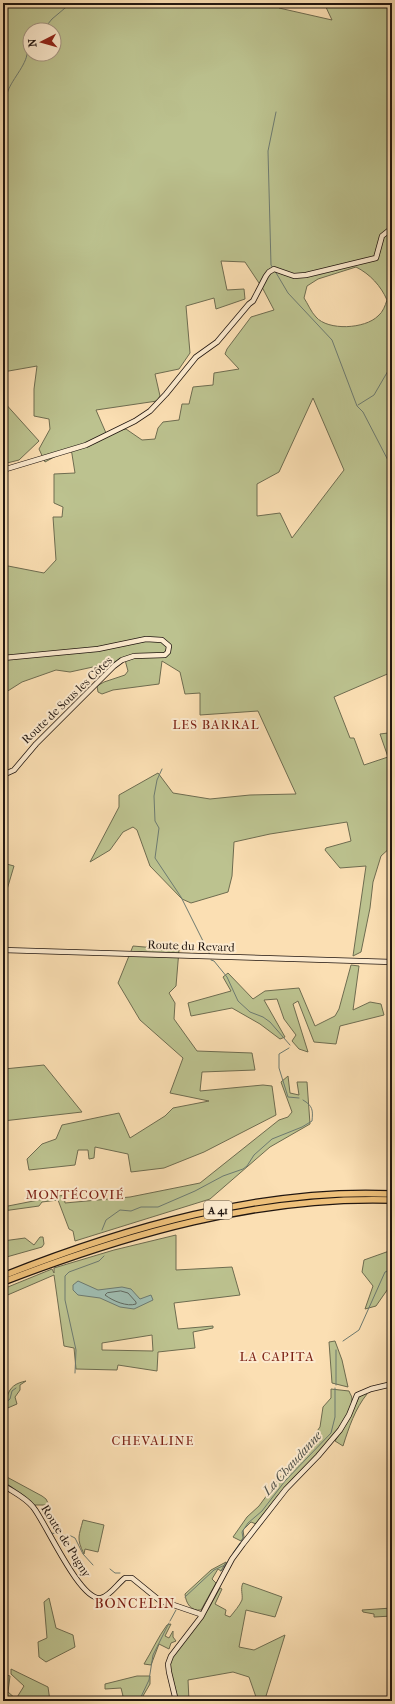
<svg xmlns="http://www.w3.org/2000/svg" width="395" height="1704" viewBox="0 0 395 1704" font-family="'IM FELL French Canon',serif">
	<style>
		.green { fill: #bcc28f; stroke: #6e6c50; fill-rule: evenodd }
		.water { fill: #9fbcb0; stroke: #6d7a70 }
		.lines { fill: none; stroke-linecap: round; stroke-linejoin: round }
		.shore { stroke: #606960; stroke-width: 1 }
		.stream { stroke: #6d7a70; stroke-width: 1 }
		.secondary-casing { stroke: #211610; stroke-width: 6 }
		.highway-casing { stroke: #211610; stroke-width: 8 }
		.secondary { stroke: #fceace; stroke-width: 4.5 }
		.highway { stroke: #eec07a; stroke-width: 5.5 }
		.labels { text-anchor: middle; dominant-baseline: central; stroke-width: 4; stroke-linejoin: round; paint-order: stroke }
		.shield { fill: #fceace; stroke: #635649; stroke-width: 1 }
		.shield-label { font-size: 11px; font-weight: bold; fill: #211610 }
		.street-label { font-size: 12px; fill: #211610; stroke: #fceace }
		.neighbourhood-label { font-size: 13px; letter-spacing: 1px; fill: #7a1f14; stroke: #fceace }
		.water-label { font-size: 13px; font-style: italic; fill: #4d5048; stroke: #fceace }
		.quarter-label { font-size: 14px; letter-spacing: 1px; fill: #7a1f14; stroke: #fceace }
	</style>
	<rect width="100%" height="100%" fill="#fbdfb3"/>
	<filter id="stains"><feTurbulence type="fractalNoise" baseFrequency=".005" numOctaves="4"/><feColorMatrix values="0 0 0 0 .2 0 0 0 0 .09 0 0 0 0 .02 0 0 0 .5 -.17"/></filter>
	<radialGradient id="worn" r=".72"><stop offset=".6" stop-color="#630" stop-opacity="0"/><stop offset="1" stop-color="#630" stop-opacity=".3"/></radialGradient>
	<g class="green">
		<path d="M3 3H275L279 8 332 20 324 3H392V672L334 697 350 738H354L364 765 388 757 380 734 388 733 392 743V846L381 856 373 882 370 908 361 952 353 956 366 866 340 868 325 850 326 848 351 841 347 822 270 834 234 842 232 876 228 892 191 903 182 899 150 866 137 830 133 827 123 832 110 850 90 862 119 807V795L158 773 173 793 210 799 250 795 296 794 258 711 200 715V693L185 694 180 672 162 661 159 684 113 690 102 694 98 692 97 686 104 682 125 675 128 671 125 660 70 672 56 670 22 682 3 694V565L44 573 56 560 53 517H62L63 507 54 503V474L75 473 71 448 45 462 39 449 50 429 49 419 34 416V389L37 366 3 372ZM30 30H54V54H30ZM221 261 245 262 263 289 274 310 251 317 227 349 225 354 239 369 214 373 213 385 193 387 189 404H182L179 420 163 422 158 428 155 439 142 440 126 429 106 433 96 410 157 401 160 396 155 374 179 369 190 353 186 306 214 298 216 309 245 299 244 289 227 290ZM356 267C370 274 381 286 387 300 385 306 383 312 378 316 365 329 328 331 316 317 311 312 308 304 304 298L307 286 318 279ZM313 398 344 470 292 538 280 513 257 516V484L279 472Z"/>
		<polygon points="3,401 39,441 19,460 3,464"/>
		<polygon points="3,863 14,866 3,903"/>
		<polygon points="133,946 179,950 176,986 169,993 175,1003 174,1019 197,1051 252,1053 255,1070 202,1072 200,1091 263,1085 272,1086 276,1115 204,1152 164,1168 131,1172 128,1154 95,1147 94,1158 89,1159 88,1150 78,1150 75,1165 29,1170 27,1159 42,1144 56,1139 62,1125 119,1113 130,1138 165,1116 173,1108 209,1101 170,1093 183,1058 140,1020 118,983"/>
		<polygon points="351,965 359,966 353,1010 370,1002 381,1004 384,1015 340,1026 336,1044 314,1042 298,1001 293,1004 308,1052 299,1049 292,1041 296,1035 284,1019 277,999 264,1000 285,1037 280,1039 260,1024 232,1008 191,1016 188,1003 231,991 223,977 228,973 253,999 265,991 299,988 315,1026 335,1016 339,1009"/>
		<polygon points="44,1065 82,1112 3,1121 4,1069"/>
		<polygon points="288,1076 290,1093 299,1095 297,1082 307,1082 310,1124 270,1147 210,1199 75,1241 73,1231 69,1229 58,1200 42,1202 39,1206 3,1211 3,1207 64,1195 65,1203 130,1197 200,1183 279,1120 288,1117 292,1112 281,1082"/>
		<path d="M176 1235V1270L232 1267 240 1295 174 1303 178 1329 213 1326V1328L193 1332 195 1348 158 1352 157 1371 118 1365 117 1370 76 1369 74 1348 64 1346 54 1275 3 1297V1289L52 1269 54 1273V1268L114 1250ZM152 1335 153 1351 102 1350V1343Z"/>
		<polygon points="40,1237 43,1237 44,1244 42,1247 3,1258 3,1241 25,1238 34,1245"/>
		<polygon points="392,1250 392,1283 376,1306 365,1309 373,1286 362,1272 364,1260"/>
		<polygon points="335,1341 342,1360 348,1387 332,1383 329,1342"/>
		<path d="M26 1381 20 1385V1390L15 1397 17 1404 3 1410V1397L7 1398C9 1387 16 1383 26 1381Z"/>
		<path d="M331 1389 349 1391C350 1394 352 1396 352 1399 353 1424 303 1467 287 1485 276 1497 266 1511 256 1524L251 1522 243 1530 244 1537 241 1541 233 1537 247 1517 259 1506 281 1476 297 1459 320 1427 323 1407 331 1398Z"/>
		<path d="M365 1393 367 1394C355 1409 349 1427 343 1446L335 1441 348 1420 359 1397Z"/>
		<polygon points="3,1470 5,1476 42,1496 46,1499 49,1505 33,1505 3,1482"/>
		<path d="M83 1520 104 1525 98 1552 85 1549 84 1554C76 1538 79 1536 83 1520Z"/>
		<path d="M226 1562 221 1571 218 1569 212 1579 216 1583 201 1610C191 1611 186 1604 185 1594L211 1570Z"/>
		<path d="M243 1583 282 1597 275 1617 246 1610 239 1647 254 1650 285 1635 266 1696 267 1701H254V1697H256L249 1677 233 1672 188 1680 189 1701H178L169 1670 170 1661 209 1608 220 1588 222 1589 215 1604 226 1610 225 1615 230 1617C234 1612 240 1605 242 1600 243 1594 240 1589 243 1583Z"/>
		<polygon points="49,1598 56,1628 73,1635 75,1647 46,1662 39,1657 38,1642 47,1638 44,1602"/>
		<polygon points="392,1608 392,1616 374,1617 374,1614 363,1612 362,1610"/>
		<path d="M171 1624 165 1636 169 1638 173 1631V1637L176 1641 171 1643 169 1649 159 1644 151 1665 144 1664C152 1651 158 1637 167 1625Z"/>
		<polygon points="11,1669 48,1687 50,1701 11,1701 3,1693 7,1675 10,1676 8,1692 16,1699 24,1686 11,1674"/>
		<polygon points="137,1676 150,1676 150,1684 140,1701 117,1701 116,1699 123,1696 121,1688 105,1689 105,1684"/>
	</g>
	<polygon class="water" points="78,1281 98,1290 122,1287 131,1289 140,1299 151,1295 153,1300 134,1309 120,1307 100,1298 78,1295 73,1290 73,1285"/>
	<g class="lines">
		<path class="shore" d="M121 1291 128 1293 136 1302V1304C127 1307 113 1301 105 1295L107 1293Z"/>
		<g class="stream">
			<polyline points="43,30 52,19 71,3"/>
			<path d="M3 143C6 126 1 107 8 91 12 79 29 62 27 50L30 45"/>
			<polyline points="273,268 271,265 268,151 276,112"/>
			<polyline points="275,271 288,293 332,340 357,406 363,412 392,468"/>
			<polyline points="358,405 374,395 392,364"/>
			<polyline points="162,769 157,780 154,796 155,821 159,828 155,858 181,897 210,955"/>
			<polyline points="211,960 214,961 227,977 238,1001 250,1012 263,1017 270,1022 290,1045"/>
			<polyline points="289,1048 279,1054 279,1068 288,1097 299,1098"/>
			<path d="M102 1230 106 1220 120 1210 131 1211 141 1207H158L195 1191 223 1176 243 1169 247 1166 254 1155 272 1139 302 1127 312 1121C313 1110 313 1106 303 1100"/>
			<polyline points="343,1341 359,1330 385,1272 392,1269"/>
			<polyline points="75,1373 76,1350 65,1300 65,1276 69,1272 99,1261 104,1256"/>
			<polyline points="336,1385 336,1350"/>
			<polyline points="3,1405 10,1399 12,1391 16,1388"/>
			<path d="M3 1481C16 1491 32 1498 40 1513"/>
			<polyline points="51,1533 71,1536 75,1538 83,1554 93,1565"/>
			<polyline points="241,1542 243,1538 242,1532 248,1523 262,1511 285,1481 331,1433 335,1417 335,1388"/>
			<polyline points="233,1553 240,1543"/>
			<polyline points="229,1560 232,1555"/>
			<polyline points="110,1569 115,1573 120,1573"/>
			<polyline points="221,1571 225,1566"/>
			<polyline points="185,1597 214,1570 225,1565 227,1562"/>
			<polyline points="170,1621 176,1610"/>
			<polyline points="139,1701 149,1680 153,1655 169,1623"/>
		</g>
		<g class="secondary-casing">
			<g id="secondary">
				<polyline points="3,470 86,445 135,421 150,411 166,394 196,357 217,342 249,304 253,301 266,276 269,272 274,269 294,276 306,275 376,258 382,236 392,228"/>
				<polyline points="3,658 98,649 146,639 162,640 169,646 168,652 165,655 134,656 122,660 114,666 36,744 14,770 3,775"/>
				<polyline points="3,950 392,962"/>
				<path d="M3 1485C13 1492 25 1497 33 1507 45 1521 80 1602 101 1598 110 1596 118 1583 125 1578H132L159 1600 200 1614 201 1616"/>
				<polyline points="176,1701 169,1672 168,1664 171,1656 201,1617 232,1559 243,1544 286,1489 318,1456 340,1430 349,1415 357,1395 371,1389 392,1384"/>
			</g>
		</g>
		<g class="highway-casing">
			<g id="highway">
				<path d="M3 1276C124 1228 261 1188 392 1194"/>
				<path d="M3 1282C127 1234 258 1196 392 1200"/>
			</g>
		</g>
		<use href="#secondary" class="secondary"/>
		<use href="#highway" class="highway"/>
	</g>
	<g class="labels">
		<rect class="shield" x="204" y="1201" width="28" height="18" rx="3"/>
		<g class="shield-label">
			<text x="218" y="1210">A 41</text>
		</g>
		<g class="street-label">
			<text transform="translate(67 700) rotate(-44)">Route de Sous les Côtes</text>
			<text transform="translate(191 946) rotate(2)">Route du Revard</text>
			<text transform="translate(66 1541) rotate(58)">Route de Pugny</text>
		</g>
		<g class="neighbourhood-label">
			<text x="216" y="724">LES BARRAL</text>
			<text x="75" y="1194">MONTÉCOVIÉ</text>
			<text x="277" y="1356">LA CAPITA</text>
			<text x="153" y="1440">CHEVALINE</text>
		</g>
		<g class="water-label">
			<text transform="translate(292 1463) rotate(-48)">La Chaudanne</text>
		</g>
		<g class="quarter-label">
			<text x="135" y="1603">BONCELIN</text>
		</g>
	</g>
	<rect width="395" height="1704" fill="none" stroke="#fbdfb3" stroke-width="16"/>
	<rect x="4" y="4" width="387" height="1696" fill="none" stroke="#211610" stroke-width="2"/>
	<rect x="8" y="8" width="379" height="1688" fill="none" stroke="#211610"/>
	<g transform="translate(42 42) rotate(264)"><circle r="19" fill="#fceace" stroke="#a49582"/>
	<path d="M0-3L7 15L0 10L-7 15Z" fill="#8f2418"/>
	<text y="-6" font-size="11" font-weight="bold" text-anchor="middle" fill="#211610">N</text>
	</g>
	<rect width="100%" height="100%" filter="url(#stains)"/>
	<rect width="100%" height="100%" fill="url(#worn)"/>
</svg>
